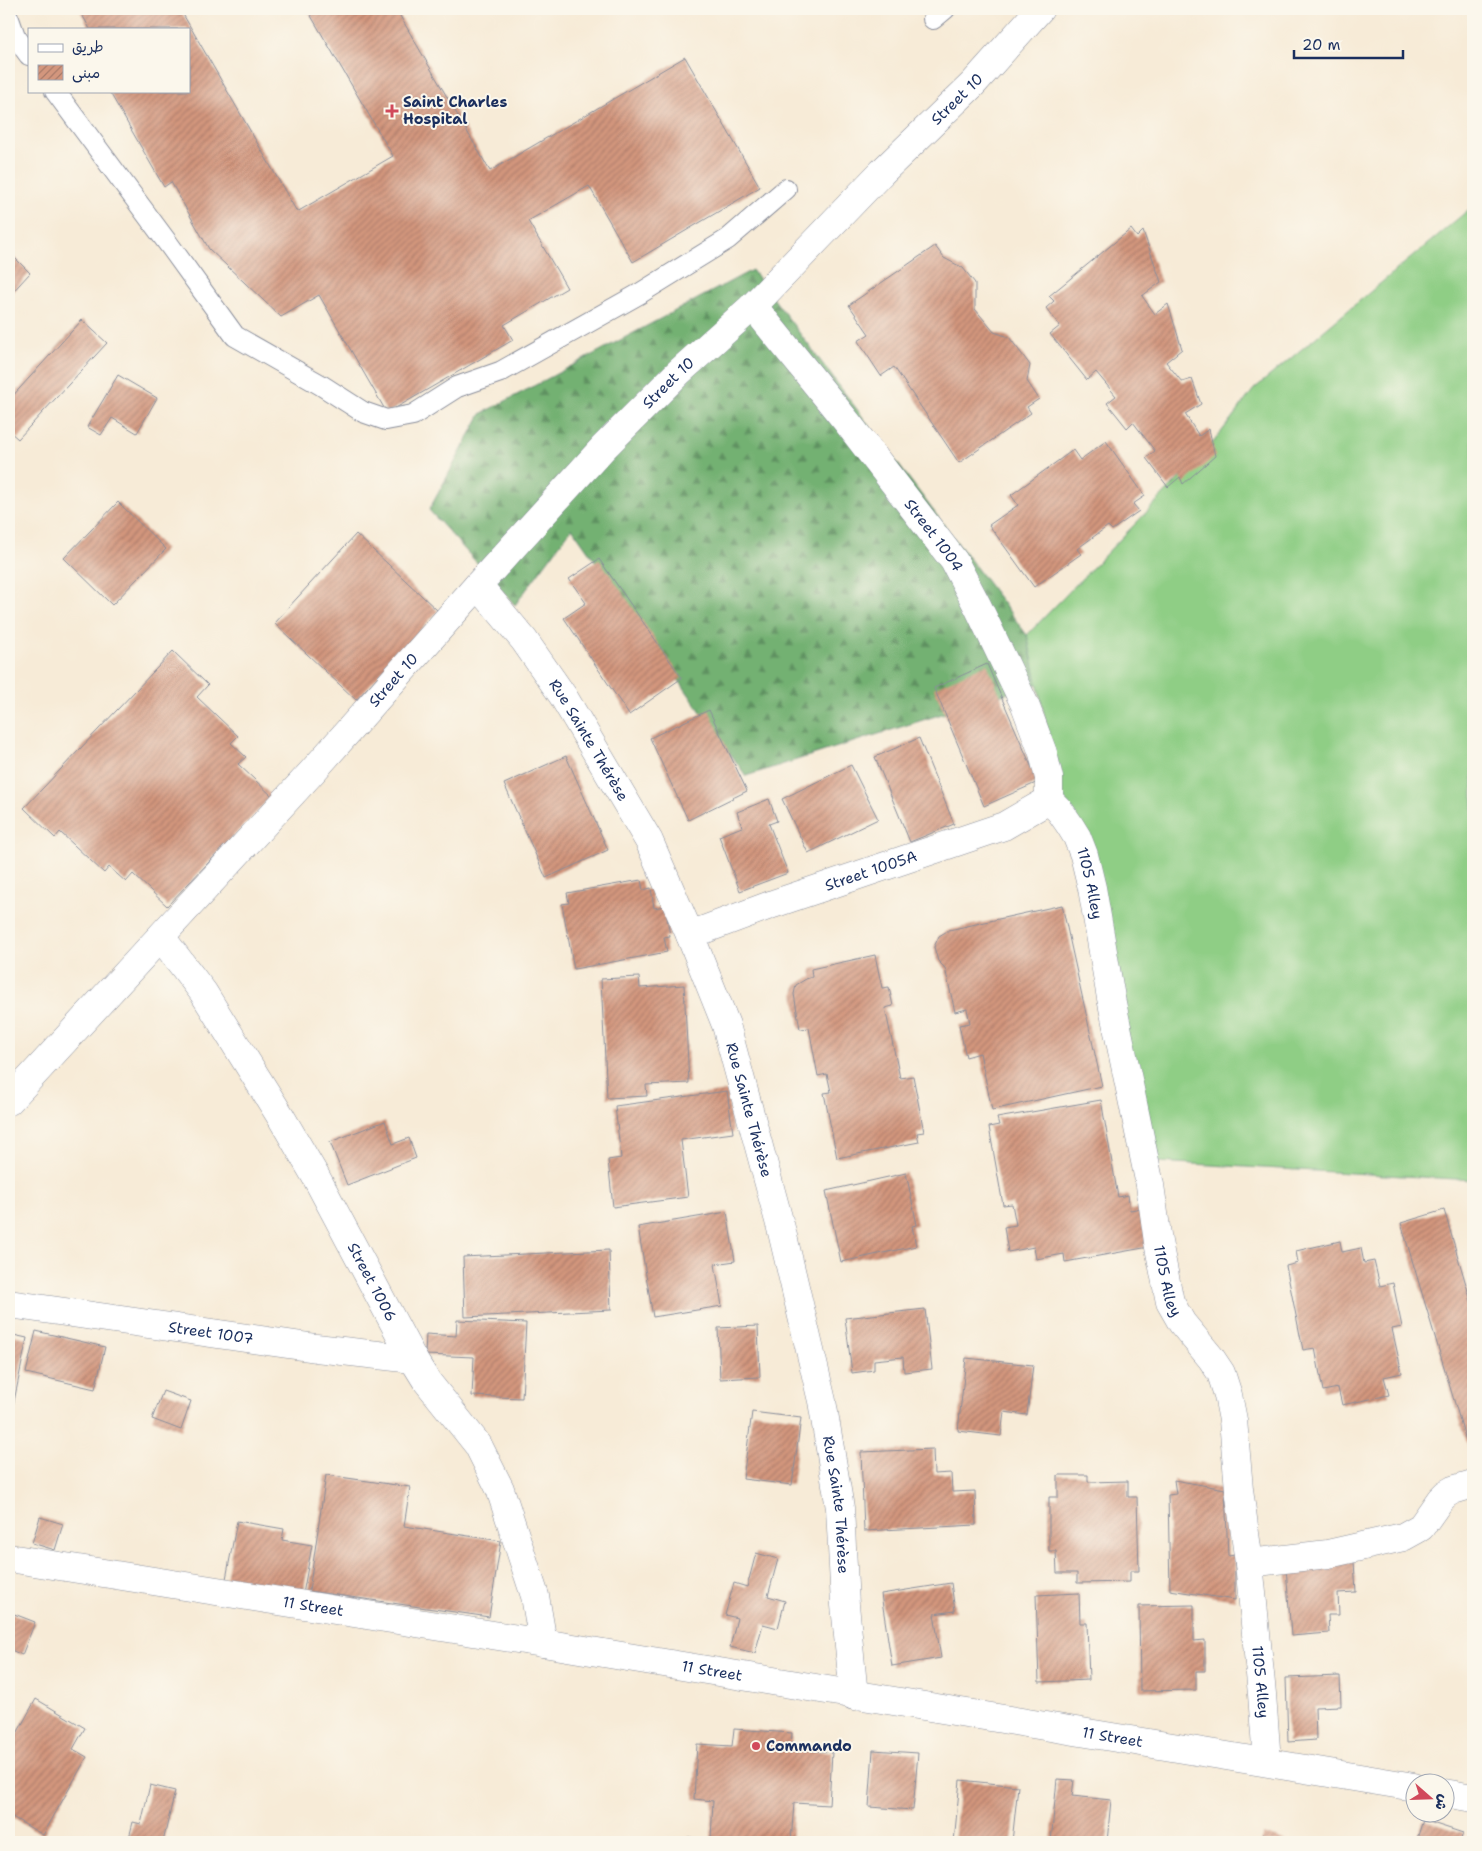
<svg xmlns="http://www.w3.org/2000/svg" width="1482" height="1851" viewBox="0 0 1482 1851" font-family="'Shantell Sans','Playpen Sans Arabic',sans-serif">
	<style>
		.grass { fill: #8fce85; stroke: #557e72 }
		.forest { fill: url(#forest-firs); stroke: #477068 }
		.building { fill: url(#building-hatch) }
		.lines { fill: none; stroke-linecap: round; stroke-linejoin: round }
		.service-casing { stroke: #898d9a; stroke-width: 22 }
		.minor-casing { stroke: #898d9a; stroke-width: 29 }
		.tertiary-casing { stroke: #898d9a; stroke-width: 29 }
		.service { stroke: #fff; stroke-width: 20 }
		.minor { stroke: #fff; stroke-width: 28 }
		.tertiary { stroke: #fff; stroke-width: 28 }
		.poi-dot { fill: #d1495b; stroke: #fbf7ec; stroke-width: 2 }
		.labels { text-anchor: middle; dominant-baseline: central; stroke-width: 4; stroke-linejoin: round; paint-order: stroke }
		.street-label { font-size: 15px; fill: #1b2f5e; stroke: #fbf7ec }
		.poi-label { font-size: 15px; font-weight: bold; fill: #1b2f5e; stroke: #fbf7ec; text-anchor: start }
	</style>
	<defs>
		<pattern id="forest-firs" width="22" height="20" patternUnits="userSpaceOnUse" patternTransform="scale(1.25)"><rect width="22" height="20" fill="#73b172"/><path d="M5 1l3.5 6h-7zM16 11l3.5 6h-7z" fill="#5e9061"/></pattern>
		<pattern id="building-hatch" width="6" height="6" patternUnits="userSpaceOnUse" patternTransform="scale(1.25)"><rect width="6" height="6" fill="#d3967d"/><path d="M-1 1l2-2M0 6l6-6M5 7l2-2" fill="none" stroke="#aa7b6a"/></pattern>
	</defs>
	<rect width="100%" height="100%" fill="#fbf7ec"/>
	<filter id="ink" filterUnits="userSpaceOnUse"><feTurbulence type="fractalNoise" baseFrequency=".02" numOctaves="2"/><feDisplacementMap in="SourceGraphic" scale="10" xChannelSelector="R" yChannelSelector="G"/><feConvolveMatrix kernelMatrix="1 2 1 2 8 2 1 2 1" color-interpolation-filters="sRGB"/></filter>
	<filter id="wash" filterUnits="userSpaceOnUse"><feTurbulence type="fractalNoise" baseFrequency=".0096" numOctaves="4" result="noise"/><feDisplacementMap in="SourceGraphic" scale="20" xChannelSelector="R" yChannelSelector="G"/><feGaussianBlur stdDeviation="1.12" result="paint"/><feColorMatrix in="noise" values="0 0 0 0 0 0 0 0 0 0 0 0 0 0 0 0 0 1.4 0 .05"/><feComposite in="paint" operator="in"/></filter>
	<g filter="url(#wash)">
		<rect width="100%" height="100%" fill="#f7ebd7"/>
		<polygon class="grass" points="1473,206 1473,1180 1140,1161 1027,635 1209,448 1254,389"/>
		<polygon class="forest" points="752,270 1027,635 1037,684 746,776 572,528 515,605 429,510 481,414"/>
		<g id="blocks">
			<g class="building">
				<polygon points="79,9 180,9 297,212 393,156 307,9 396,9 490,171 685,57 760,187 633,262 589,186 528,221 567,288 504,325 513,340 387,413 319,295 281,317 209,249 171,182 164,187 109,91 189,91 189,29 90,29"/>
				<polygon points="1131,229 1137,237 1143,231 1161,282 1142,296 1155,314 1168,304 1182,349 1166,362 1182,382 1192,379 1201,404 1185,414 1199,436 1209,429 1215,456 1183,484 1180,477 1168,487 1146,458 1155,451 1133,422 1127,428 1107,403 1116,396 1096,372 1087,380 1050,334 1060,326 1046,308 1054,301 1049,296"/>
				<polygon points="935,246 944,258 963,268 975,283 975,309 994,332 1009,337 1030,365 1027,381 1039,399 1027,407 1031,413 959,463 894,367 881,376 858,341 869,334 849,305"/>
				<polygon points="9,252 30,273 9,296"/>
				<polygon points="82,320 107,343 18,439 9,431 9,400"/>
				<polygon points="118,375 157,398 137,433 112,418 101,435 87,427"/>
				<polygon points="1106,441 1145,496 1133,504 1139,511 1112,530 1108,526 1077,549 1081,554 1034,587 989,525 1018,505 1011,495 1073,450 1080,460"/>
				<polygon points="118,502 166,549 112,605 64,558"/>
				<polygon points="356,534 438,611 356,700 274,623"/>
				<polygon points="599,559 682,678 629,715 564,618 586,603 569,579"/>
				<polygon points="173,651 208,685 197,697 238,736 231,743 246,757 238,764 272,796 167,906 133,874 126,882 109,867 104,873 60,832 55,838 24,808"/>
				<polygon points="987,664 1038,782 984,806 934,688"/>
				<polygon points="709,710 747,791 688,820 650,738"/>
				<polygon points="919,738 954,824 910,842 875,757"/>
				<polygon points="566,756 608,850 546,878 504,784"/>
				<polygon points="851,765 878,819 808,853 782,799"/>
				<polygon points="769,799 777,821 769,824 788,873 740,891 719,836 742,827 737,812"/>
				<polygon points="641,880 643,890 651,888 654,908 665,906 670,936 664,937 667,952 574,969 562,904 569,903 567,893"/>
				<polygon points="1062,905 1102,1086 992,1110 980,1053 966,1057 959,1025 970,1023 967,1009 955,1012 945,968 938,961 934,947 939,936 949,930"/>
				<polygon points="875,955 882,988 889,987 893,1006 885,1008 900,1078 913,1076 924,1132 917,1133 919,1142 837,1158 824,1093 831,1092 827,1074 818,1076 809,1028 800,1029 794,994 796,985 806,979 812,977 811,969"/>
				<polygon points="639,977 640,988 684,985 689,1083 646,1085 647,1096 607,1098 601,979"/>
				<polygon points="727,1091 733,1133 681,1140 688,1197 613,1207 608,1160 621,1158 615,1106"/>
				<polygon points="1101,1100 1118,1197 1128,1195 1130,1210 1142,1208 1149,1247 1065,1262 1064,1254 1036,1259 1034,1247 1008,1252 1004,1227 1016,1225 1012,1204 1003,1205 989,1127 999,1125 997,1118"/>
				<polygon points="385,1121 393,1144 409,1138 416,1158 347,1185 330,1142"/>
				<polygon points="906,1173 917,1225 912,1226 916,1246 841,1262 826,1191"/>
				<polygon points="1444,1210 1473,1308 1473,1464 1401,1223"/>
				<polygon points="727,1212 735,1261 715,1264 722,1306 653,1317 638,1227"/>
				<polygon points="1340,1241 1342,1252 1361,1248 1364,1263 1374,1261 1380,1286 1393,1283 1402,1327 1392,1329 1402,1373 1384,1377 1389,1395 1342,1405 1338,1388 1323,1391 1315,1348 1303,1350 1286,1266 1298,1263 1296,1251"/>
				<polygon points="609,1250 611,1310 465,1317 463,1257"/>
				<polygon points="925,1309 932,1369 904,1372 903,1357 874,1360 874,1370 852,1373 845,1318"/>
				<polygon points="457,1320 526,1323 522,1398 472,1396 474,1357 425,1355 426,1334 456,1336"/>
				<polygon points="758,1326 760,1377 720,1379 718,1328"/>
				<polygon points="36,1331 105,1347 95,1389 26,1373"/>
				<polygon points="9,1334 27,1338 12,1411 9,1411"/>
				<polygon points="966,1358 1033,1365 1027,1415 1004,1412 1001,1436 958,1431"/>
				<polygon points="163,1391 191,1401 181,1430 152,1419"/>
				<polygon points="752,1412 801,1418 792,1485 743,1479"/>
				<polygon points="933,1449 934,1474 951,1473 952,1492 975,1491 976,1525 864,1531 861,1452"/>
				<polygon points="326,1475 410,1487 404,1526 501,1541 489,1617 309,1591"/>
				<polygon points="1058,1475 1088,1475 1088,1482 1128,1481 1128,1497 1137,1497 1139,1571 1130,1571 1130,1582 1077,1583 1077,1573 1057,1573 1056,1551 1049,1551 1049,1497 1058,1497"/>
				<polygon points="1174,1480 1225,1489 1228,1556 1235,1555 1235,1600 1170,1590 1168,1495 1176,1494"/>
				<polygon points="40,1517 63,1524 55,1550 32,1543"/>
				<polygon points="237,1521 284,1529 282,1540 312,1545 303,1594 226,1579"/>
				<polygon points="756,1553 778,1559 768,1596 785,1601 778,1628 763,1624 755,1653 730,1647 737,1618 725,1615 734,1583 747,1587"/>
				<polygon points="1354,1562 1356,1592 1338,1593 1339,1615 1328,1615 1329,1633 1291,1636 1286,1567"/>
				<polygon points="951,1583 955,1611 934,1614 941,1658 892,1666 881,1594"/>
				<polygon points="1079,1593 1080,1623 1087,1623 1089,1680 1039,1682 1036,1595"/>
				<polygon points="1194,1605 1194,1641 1205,1640 1205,1671 1196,1671 1196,1690 1140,1691 1139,1606"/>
				<polygon points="9,1612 35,1622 22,1655 9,1649"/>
				<polygon points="1340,1676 1341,1706 1315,1707 1316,1740 1288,1742 1286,1678"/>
				<polygon points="36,1699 85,1728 73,1749 87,1757 43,1835 9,1815 9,1748"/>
				<polygon points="734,1729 792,1733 791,1749 832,1752 829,1805 794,1803 791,1842 688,1842 688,1837 711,1839 713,1801 694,1799 697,1744 732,1746"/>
				<polygon points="873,1750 918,1753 913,1810 869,1807"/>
				<polygon points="1057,1779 1074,1780 1072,1796 1111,1800 1107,1842 1051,1842"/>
				<polygon points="960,1780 1018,1786 1012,1842 954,1842"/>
				<polygon points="150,1785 175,1791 163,1842 128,1842 133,1822 141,1824"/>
				<polygon points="1423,1820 1463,1833 1460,1842 1416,1842"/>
				<polygon points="1263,1834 1287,1842 1260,1842"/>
			</g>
		</g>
	</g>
	<g filter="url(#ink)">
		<use href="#blocks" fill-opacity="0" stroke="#898d9a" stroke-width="1"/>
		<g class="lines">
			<g class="service-casing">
				<g id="service">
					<polyline points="9,19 15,36 29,55"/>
					<polyline points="933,19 945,9"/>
					<polyline points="55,91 170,246 235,336 321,385 363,412 386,420 413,415 457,387 500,372 639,294 728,239 786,189"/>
				</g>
			</g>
			<g class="minor-casing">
				<g id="minor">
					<path id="s1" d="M753 306 847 422 954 561 978 607 1025 705 1043 753 1049 778V800"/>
					<path id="s2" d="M478 585 524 640 563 696 649 841 690 935 726 1025 782 1232 822 1401 840 1508 845 1605 854 1696"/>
					<path id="s3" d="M1049 800 1060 811 1069 824 1077 837 1084 855 1092 888 1111 998 1150 1185 1158 1242 1170 1302 1182 1323 1211 1358 1221 1373 1228 1395 1233 1420 1239 1489 1249 1563 1262 1694 1267 1762"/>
					<path id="s4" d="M690 935 773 904 1004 826 1049 800"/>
					<path id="s5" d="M161 937 203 992 281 1117 316 1177 413 1359 426 1380 478 1445 500 1489 535 1596 543 1643"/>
					<path id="s6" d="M9 1101 312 772 478 585 603 448 679 372 753 306 882 172 973 84 1040 9"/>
					<path id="s7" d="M9 1304 316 1348 413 1359"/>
					<polyline points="1249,1563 1328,1554 1403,1537 1421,1527 1440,1500 1446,1494 1453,1490 1473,1484"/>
				</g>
			</g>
			<g class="tertiary-casing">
				<g id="tertiary">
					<path id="s8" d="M9 1558 543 1643 1414 1787"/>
					<polyline points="1444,1793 1473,1798"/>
				</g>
			</g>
			<use href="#service" class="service"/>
			<use href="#minor" class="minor"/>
			<use href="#tertiary" class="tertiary"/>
		</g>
	</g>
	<g class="poi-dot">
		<path d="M389.5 103.5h5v5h5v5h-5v5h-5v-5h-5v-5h5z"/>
		<circle cx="756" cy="1746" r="5"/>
	</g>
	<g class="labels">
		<g class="street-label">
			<text stroke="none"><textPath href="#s6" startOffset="1380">Street 10</textPath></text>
			<text stroke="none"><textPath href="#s6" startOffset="975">Street 10</textPath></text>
			<text stroke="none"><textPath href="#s1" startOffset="292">Street 1004</textPath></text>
			<text stroke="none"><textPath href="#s6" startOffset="570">Street 10</textPath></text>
			<text stroke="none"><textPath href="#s2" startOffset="191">Rue Sainte Thérèse</textPath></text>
			<text stroke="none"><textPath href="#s4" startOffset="192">Street 1005A</textPath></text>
			<text stroke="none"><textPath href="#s3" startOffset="95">1105 Alley</textPath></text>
			<text stroke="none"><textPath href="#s2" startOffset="596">Rue Sainte Thérèse</textPath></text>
			<text stroke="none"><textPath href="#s3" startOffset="500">1105 Alley</textPath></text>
			<text stroke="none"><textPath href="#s5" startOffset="405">Street 1006</textPath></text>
			<text stroke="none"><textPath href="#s7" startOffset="204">Street 1007</textPath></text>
			<text stroke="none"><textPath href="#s2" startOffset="1001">Rue Sainte Thérèse</textPath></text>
			<text stroke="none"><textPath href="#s8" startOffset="308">11 Street</textPath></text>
			<text stroke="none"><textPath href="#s8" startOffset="712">11 Street</textPath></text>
			<text stroke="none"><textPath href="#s3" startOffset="921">1105 Alley</textPath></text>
			<text stroke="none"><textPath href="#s8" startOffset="1118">11 Street</textPath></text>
		</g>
		<g class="poi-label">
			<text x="403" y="102">Saint Charles<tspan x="403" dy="17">Hospital</tspan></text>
			<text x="766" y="1746">Commando</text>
		</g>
	</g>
	<rect width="1482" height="1851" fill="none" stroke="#fbf7ec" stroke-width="30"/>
	<rect x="28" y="28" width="162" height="65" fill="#fbf7ec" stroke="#a1a7b3"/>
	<rect x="38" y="44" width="25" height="8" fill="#ffffff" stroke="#a1a7b3"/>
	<text x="72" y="52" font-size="15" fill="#1b2f5e">طريق</text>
	<rect x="38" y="65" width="25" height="15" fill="url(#building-hatch)" stroke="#a1a7b3"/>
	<text x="72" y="78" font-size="15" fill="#1b2f5e">مبنى</text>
	<g transform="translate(1430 1798) rotate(110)"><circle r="24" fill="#fbf7ec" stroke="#a1a7b3"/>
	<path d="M0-4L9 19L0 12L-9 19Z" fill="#d1495b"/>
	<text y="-8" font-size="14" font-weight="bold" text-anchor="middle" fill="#1b2f5e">ش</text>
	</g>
	<path d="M1294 50v8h109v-8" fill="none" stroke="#1b2f5e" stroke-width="2.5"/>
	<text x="1302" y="50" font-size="15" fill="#1b2f5e" stroke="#fbf7ec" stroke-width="4" paint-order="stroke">20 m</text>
</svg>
